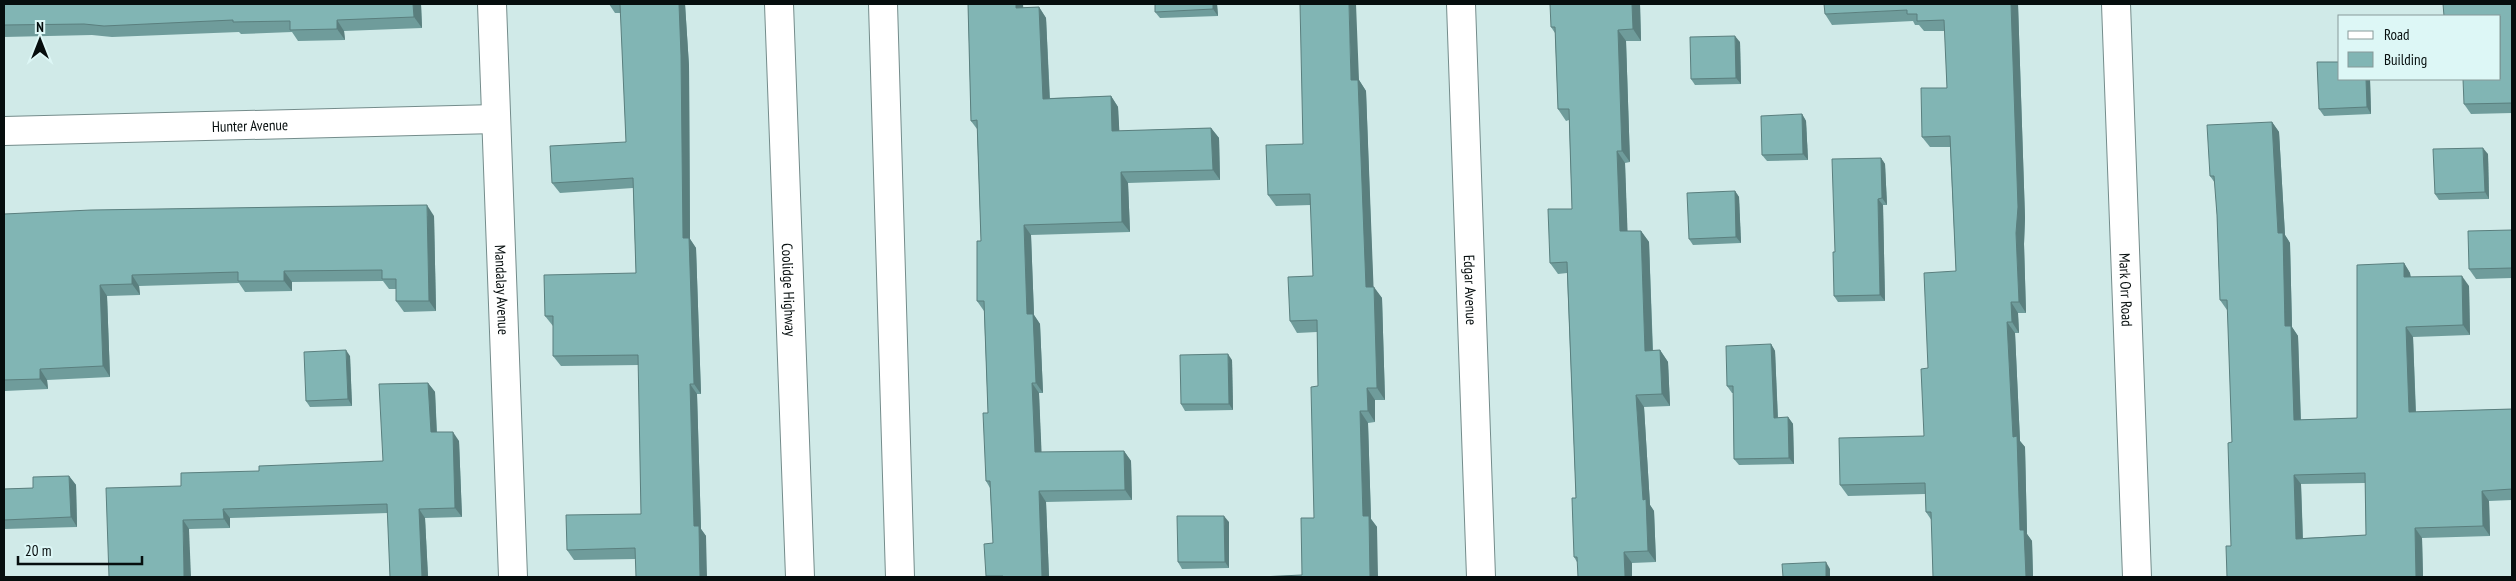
<svg xmlns="http://www.w3.org/2000/svg" width="2516" height="581" viewBox="0 0 2516 581" font-family="'PT Sans Narrow',sans-serif">
	<style>
		.lines { fill: none; stroke-linecap: round; stroke-linejoin: round }
		.minor-casing { stroke: #748c8b; stroke-width: 30 }
		.secondary-casing { stroke: #748c8b; stroke-width: 30 }
		.minor { stroke: #fff; stroke-width: 28 }
		.secondary { stroke: #fff; stroke-width: 28 }
		.wall { fill: #6f9c9b; fill-rule: evenodd }
		.shaded-wall { fill: #5a7f7e }
		.building { fill: #81b5b4; stroke: #5a7f7e; fill-rule: evenodd }
		.labels { text-anchor: middle; dominant-baseline: central; stroke-width: 4; stroke-linejoin: round; paint-order: stroke }
		.street-label { font-size: 15px; fill: #060e0e; stroke: #ddf7f6 }
	</style>
	<rect width="100%" height="100%" fill="#d0eae8"/>
	<g class="lines">
		<g class="minor-casing">
			<g id="minor">
				<path id="s1" d="M492 4 513 577"/>
				<path id="s2" d="M1461 4 1481 577"/>
				<path id="s3" d="M2116 4 2137 577"/>
				<path id="s4" d="M4 131 496 119"/>
			</g>
		</g>
		<g class="secondary-casing">
			<g id="secondary">
				<path id="s5" d="M779 4 800 577"/>
				<polyline points="883,4 900,577"/>
			</g>
		</g>
		<use href="#minor" class="minor"/>
		<use href="#secondary" class="secondary"/>
	</g>
	<g class="wall">
		<polygon points="4,4 421,4 422,28 344,31 345,40 298,41 292,32 241,34 239,32 112,37 92,35 4,37"/>
		<polygon points="609,4 685,4 689,66 690,239 696,248 701,394 697,394 701,529 706,536 636,559 574,560 567,550 641,514 639,365 561,366 553,356 553,326 545,316 636,273 633,188 560,193 552,183 626,142 621,13 615,13"/>
		<polygon points="968,4 1023,4 1023,8 1039,7 1046,18 1050,98 1111,96 1118,107 1119,131 1211,128 1219,138 1220,180 1128,183 1130,232 1031,235 1034,315 1040,324 1043,393 1039,393 1041,452 1124,451 1131,461 1132,500 1046,502 1049,577 986,577 986,576 993,543 990,488 986,481 988,413 984,311 977,301 981,241 977,129 971,121"/>
		<polygon points="1217,4 1218,16 1160,18 1155,12"/>
		<polygon points="1640,4 1641,41 1626,41 1630,162 1625,163 1627,231 1641,231 1649,242 1653,351 1660,350 1668,362 1670,406 1644,407 1650,505 1654,511 1656,562 1632,563 1577,562 1574,557 1576,498 1567,273 1558,274 1550,263 1572,209 1569,120 1566,121 1558,109 1555,33 1551,27"/>
		<polygon points="2018,4 2025,218 2024,244 2026,313 2018,313 2019,333 2015,333 2020,441 2025,447 2027,534 2032,541 2033,577 1933,577 1932,521 1926,512 1925,494 1848,496 1840,485 1924,436 1928,368 1956,271 1950,147 1930,147 1922,137 1947,88 1945,31 1924,31 1919,25 1915,25 1913,21 1832,25 1825,14"/>
		<polygon points="2512,4 2512,113 2471,114 2464,104 2500,16"/>
		<polygon points="1740,42 1741,84 1695,85 1691,79"/>
		<polygon points="2370,79 2371,114 2324,116 2319,109"/>
		<polygon points="1359,80 1366,91 1373,287 1382,298 1385,400 1375,400 1375,422 1368,423 1371,519 1377,527 1302,575 1314,518 1318,386 1317,332 1297,333 1290,321 1313,276 1311,205 1276,206 1268,195 1303,144"/>
		<polygon points="1802,114 1806,121 1808,160 1767,161 1762,155"/>
		<path d="M2272 122 2279 132 2285 235 2290 243 2292 327 2298 336 2301 420 2357 418 2404 263 2410 273 2411 277 2469 286 2470 335 2413 337 2416 412 2512 409V500L2489 501 2490 536 2422 538 2423 577H2227L2231 546 2232 442 2228 310H2227L2220 300 2217 215 2215 183 2210 176ZM2365 483 2366 535 2303 538 2301 484Z"/>
		<polygon points="2488,154 2489,199 2439,200 2435,194"/>
		<polygon points="1881,158 1885,164 1887,205 1883,205 1885,301 1838,302 1834,296 1835,252"/>
		<polygon points="1735,191 1739,197 1741,243 1693,245 1689,239"/>
		<polygon points="4,214 434,216 436,311 404,312 396,301 396,289 389,289 383,281 292,282 292,291 245,292 239,283 139,286 140,295 107,296 110,377 47,380 48,389 5,391 4,388"/>
		<polygon points="2512,230 2512,278 2476,279 2469,269"/>
		<polygon points="1771,344 1775,351 1778,418 1788,417 1793,424 1794,464 1739,465 1734,459 1733,393 1732,393 1727,386"/>
		<polygon points="350,356 352,406 310,407 306,401"/>
		<polygon points="1232,360 1233,410 1185,411 1181,404"/>
		<polygon points="428,383 435,392 437,432 459,441 462,517 425,518 428,577 390,577 388,513 230,518 230,528 189,529 109,577 181,486 259,471 383,461"/>
		<polygon points="69,476 76,485 77,527 4,529 4,489 33,488"/>
		<polygon points="1229,522 1229,568 1182,569 1178,562"/>
	</g>
	<g class="shaded-wall">
		<polygon points="413,4 421,4 422,28 414,17"/>
		<polygon points="679,4 685,4 689,66 690,239 696,248 701,394 694,384 683,238"/>
		<polygon points="1016,4 1023,4 1024,19 1016,8"/>
		<polygon points="1213,4 1217,4 1218,16 1213,9"/>
		<polygon points="1349,4 1356,4 1359,80 1366,91 1374,299 1366,287 1351,80"/>
		<polygon points="1632,4 1640,4 1641,41 1633,29"/>
		<polygon points="2011,4 2018,4 2025,218 2024,244 2026,313 2019,302 2016,233"/>
		<polygon points="1039,7 1046,18 1050,109 1043,99"/>
		<polygon points="337,20 344,31 345,40 337,29"/>
		<polygon points="1618,30 1626,41 1630,162 1622,151"/>
		<polygon points="1735,36 1740,42 1741,84 1736,78"/>
		<polygon points="2366,79 2370,79 2371,114 2367,107"/>
		<polygon points="1111,96 1118,107 1120,142 1112,131"/>
		<polygon points="1802,114 1806,121 1808,160 1803,154"/>
		<polygon points="2272,122 2279,132 2285,235 2290,243 2292,327 2298,336 2301,430 2294,420 2285,326 2278,233"/>
		<polygon points="1211,128 1219,138 1220,180 1213,170"/>
		<polygon points="2483,148 2488,154 2489,199 2485,192"/>
		<polygon points="1617,151 1625,163 1628,243 1620,231"/>
		<polygon points="1881,158 1885,164 1887,205 1882,198"/>
		<polygon points="1121,172 1128,183 1130,232 1122,222"/>
		<polygon points="1735,191 1739,197 1741,243 1736,237"/>
		<polygon points="1878,199 1883,205 1885,301 1880,295"/>
		<polygon points="427,205 434,216 436,311 429,301"/>
		<polygon points="1024,225 1031,235 1034,315 1040,324 1043,393 1036,383 1027,314"/>
		<polygon points="1641,231 1649,242 1653,362 1645,351"/>
		<polygon points="2404,263 2410,273 2411,287 2404,277"/>
		<polygon points="284,271 292,282 292,291 284,281"/>
		<polygon points="132,275 139,286 140,295 132,284"/>
		<polygon points="2462,276 2469,286 2470,335 2463,325"/>
		<polygon points="100,285 107,296 110,377 103,366"/>
		<polygon points="1374,287 1382,298 1385,400 1377,388"/>
		<polygon points="2011,302 2018,313 2019,333 2012,322"/>
		<polygon points="2007,322 2015,333 2020,441 2025,447 2027,534 2032,541 2033,577 2026,577 2020,530 2013,437"/>
		<polygon points="2406,327 2413,337 2416,422 2409,412"/>
		<polygon points="1771,344 1775,351 1778,424 1774,418"/>
		<polygon points="346,350 350,356 352,406 348,399"/>
		<polygon points="1660,350 1668,362 1670,406 1662,394"/>
		<polygon points="1228,354 1232,360 1233,410 1229,404"/>
		<polygon points="40,369 47,380 48,389 40,379"/>
		<polygon points="428,383 435,392 437,442 431,432"/>
		<polygon points="1032,383 1039,393 1042,462 1035,452"/>
		<polygon points="690,384 697,394 701,529 706,536 707,577 700,577 694,526"/>
		<polygon points="1367,388 1375,400 1375,422 1368,411"/>
		<polygon points="1636,395 1644,407 1650,505 1654,511 1656,562 1648,551 1643,500"/>
		<polygon points="1360,411 1368,423 1371,519 1377,527 1378,577 1370,577 1363,516"/>
		<polygon points="1788,417 1793,424 1794,464 1789,458"/>
		<polygon points="453,432 459,441 462,517 455,508"/>
		<polygon points="1124,451 1131,461 1132,500 1125,490"/>
		<polygon points="2294,475 2301,484 2303,549 2296,539"/>
		<polygon points="69,476 76,485 77,527 71,517"/>
		<polygon points="1039,491 1046,502 1049,577 1042,577"/>
		<polygon points="2482,491 2489,501 2490,536 2483,526"/>
		<polygon points="223,509 230,518 230,528 224,519"/>
		<polygon points="419,509 425,518 428,577 422,577"/>
		<polygon points="1224,516 1229,522 1229,568 1225,562"/>
		<polygon points="183,520 189,529 191,577 184,577"/>
		<polygon points="2415,528 2422,538 2423,577 2416,577"/>
		<polygon points="1624,552 1632,563 1632,577 1625,577"/>
		<polygon points="1826,562 1830,569 1830,577 1826,577"/>
	</g>
	<g class="building">
		<polygon points="4,4 413,4 414,17 337,20 337,29 290,30 290,21 233,22 233,20 104,26 84,24 4,25"/>
		<polygon points="620,4 679,4 681,55 683,238 689,238 694,384 690,384 694,526 699,526 700,577 636,577 635,548 567,550 566,515 641,514 638,355 553,356 553,316 545,316 544,275 636,273 633,178 552,183 550,146 626,142"/>
		<polygon points="968,4 1016,4 1016,8 1039,7 1043,99 1111,96 1112,131 1211,128 1213,170 1121,172 1122,222 1024,225 1027,314 1033,314 1036,383 1032,383 1035,452 1124,451 1125,490 1039,491 1042,577 1003,577 1003,576 986,576 984,544 993,543 990,481 986,481 983,413 988,413 984,301 977,301 977,241 981,241 977,120 971,121"/>
		<polygon points="1155,4 1213,4 1213,9 1155,12"/>
		<polygon points="1300,4 1349,4 1351,80 1358,80 1366,287 1374,287 1377,388 1367,388 1368,411 1360,411 1363,516 1369,516 1370,577 1260,577 1302,575 1301,518 1314,518 1311,387 1318,386 1317,320 1290,321 1288,277 1313,276 1310,194 1268,195 1266,145 1303,144"/>
		<polygon points="1550,4 1632,4 1633,29 1618,30 1622,151 1617,151 1620,231 1641,231 1645,351 1660,350 1662,394 1636,395 1643,500 1646,499 1648,551 1624,552 1625,577 1578,577 1577,557 1574,557 1572,498 1576,498 1567,262 1550,263 1548,209 1572,209 1569,109 1558,109 1555,27 1551,27"/>
		<polygon points="1824,4 2011,4 2018,207 2016,233 2019,302 2011,302 2012,322 2007,322 2013,437 2017,436 2020,530 2024,530 2026,577 1933,577 1931,512 1926,512 1925,483 1840,485 1839,438 1924,436 1921,369 1928,368 1924,273 1956,271 1950,136 1922,137 1921,88 1947,88 1944,20 1917,21 1917,14 1907,14 1907,10 1825,14"/>
		<polygon points="2443,4 2512,4 2512,103 2464,104 2463,79 2500,79 2500,16 2444,16"/>
		<polygon points="1735,36 1736,78 1691,79 1690,37"/>
		<polygon points="2317,62 2340,62 2340,79 2366,79 2367,107 2319,109"/>
		<polygon points="1802,114 1803,154 1762,155 1761,116"/>
		<path d="M2272 122 2278 233H2283L2285 326H2291L2294 420 2357 418V265L2404 263V277L2462 276 2463 325 2406 327 2409 412 2512 409V489L2482 491 2483 526 2415 528 2416 577H2227L2226 546H2231L2228 443 2232 442 2227 300H2220L2217 215 2214 176H2210L2207 125ZM2365 473 2366 535 2296 539 2294 475Z"/>
		<polygon points="2483,148 2485,192 2435,194 2433,149"/>
		<polygon points="1881,158 1882,198 1878,199 1880,295 1834,296 1833,252 1835,252 1832,159"/>
		<polygon points="1735,191 1736,237 1689,239 1687,193"/>
		<polygon points="427,205 429,301 396,301 396,279 382,279 382,270 284,271 284,281 238,281 238,272 132,275 132,284 100,285 103,366 40,369 40,379 4,380 4,214 91,210"/>
		<polygon points="2512,230 2512,268 2469,269 2468,231"/>
		<polygon points="1771,344 1774,418 1788,417 1789,458 1734,459 1733,386 1727,386 1726,346"/>
		<polygon points="346,350 348,399 306,401 304,352"/>
		<polygon points="1228,354 1229,404 1181,404 1180,355"/>
		<polygon points="428,383 431,432 453,432 455,508 419,509 422,577 390,577 387,504 223,509 224,519 183,520 184,577 109,577 106,488 181,486 181,473 259,471 259,466 383,461 379,384"/>
		<polygon points="69,476 71,517 4,520 4,489 33,488 33,477"/>
		<polygon points="1177,516 1224,516 1225,562 1178,562"/>
		<polygon points="1826,562 1826,577 1783,577 1782,564"/>
	</g>
	<g class="labels">
		<g class="street-label">
			<text stroke="none"><textPath href="#s4" startOffset="246">Hunter Avenue</textPath></text>
			<text stroke="none"><textPath href="#s1" startOffset="286">Mandalay Avenue</textPath></text>
			<text stroke="none"><textPath href="#s5" startOffset="286">Coolidge Highway</textPath></text>
			<text stroke="none"><textPath href="#s2" startOffset="286">Edgar Avenue</textPath></text>
			<text stroke="none"><textPath href="#s3" startOffset="286">Mark Orr Road</textPath></text>
		</g>
	</g>
	<rect width="2516" height="581" fill="none" stroke="#060e0e" stroke-width="10"/>
	<rect x="2338" y="15" width="162" height="65" fill="#ddf7f6" stroke="#879a99"/>
	<rect x="2348" y="31" width="25" height="8" fill="#ffffff" stroke="#879a99"/>
	<text x="2384" y="40" font-size="15" fill="#060e0e">Road</text>
	<rect x="2348" y="52" width="25" height="15" fill="#81b5b4" stroke="#879a99"/>
	<text x="2384" y="65" font-size="15" fill="#060e0e">Building</text>
	<g transform="translate(40 40)" stroke="#ddf7f6" stroke-width="4" paint-order="stroke">
	<path d="M0-4L9 19L0 12L-9 19Z" fill="#060e0e"/>
	<text y="-8" font-size="14" font-weight="bold" text-anchor="middle" fill="#060e0e">N</text>
	</g>
	<path d="M18 556v8h124v-8" fill="none" stroke="#060e0e" stroke-width="2.5"/>
	<text x="25" y="556" font-size="15" fill="#060e0e" stroke="#ddf7f6" stroke-width="4" paint-order="stroke">20 m</text>
</svg>
